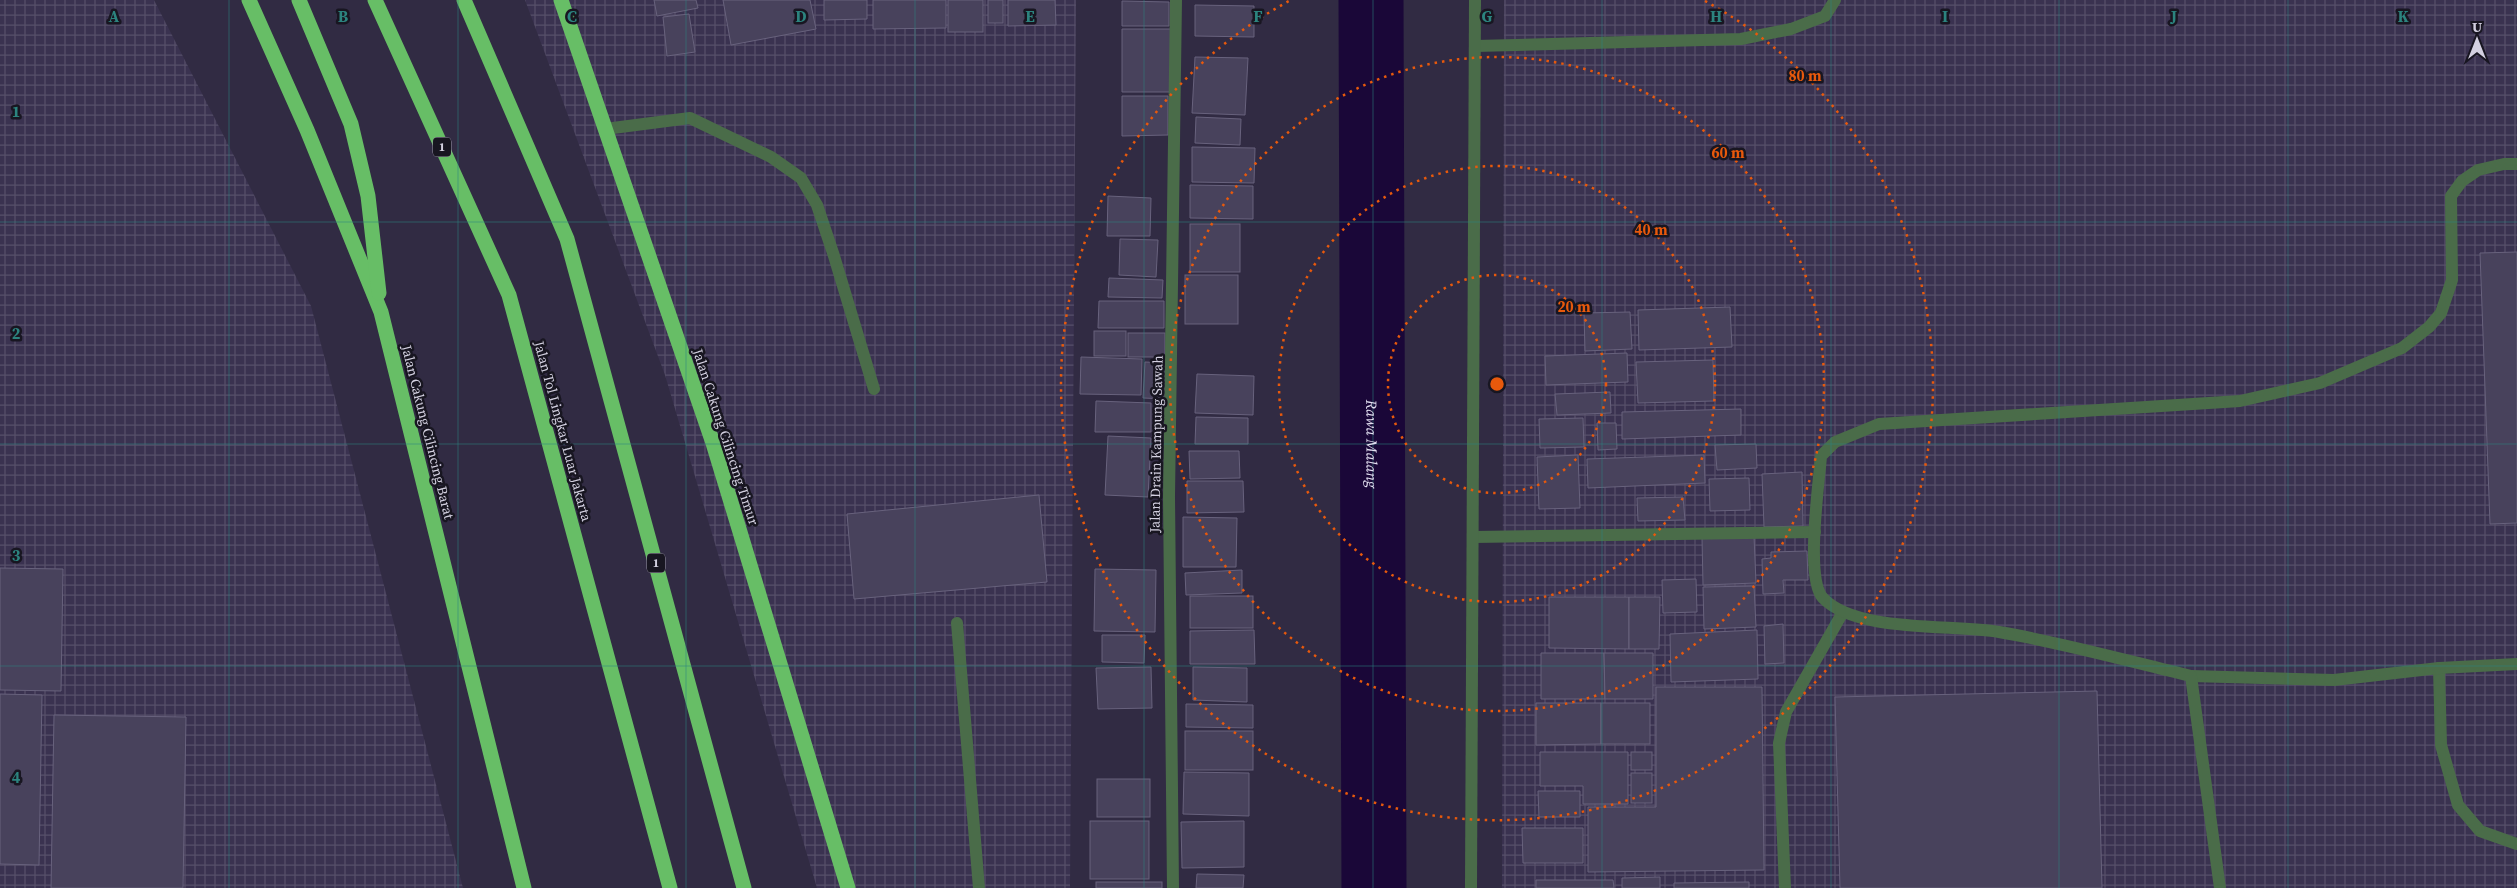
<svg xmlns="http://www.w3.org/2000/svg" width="2517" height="888" viewBox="0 0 2517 888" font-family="'Source Serif 4',serif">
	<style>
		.industrial { fill: url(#industrial-grid) }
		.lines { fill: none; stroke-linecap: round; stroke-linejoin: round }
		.river { stroke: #1a0738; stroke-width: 65 }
		.building { fill: #48425c; stroke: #68627d }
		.minor { stroke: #4a6c49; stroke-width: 12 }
		.highway { stroke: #67be66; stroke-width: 15 }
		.grid { fill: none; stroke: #2c847f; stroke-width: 1; stroke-opacity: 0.55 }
		.ring { fill: none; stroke: #e8590c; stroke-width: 2.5; stroke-dasharray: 2.5 5 }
		.labels { text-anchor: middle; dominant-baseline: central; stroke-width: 5; stroke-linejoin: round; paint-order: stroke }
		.shield { fill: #181621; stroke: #9b98a7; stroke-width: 1 }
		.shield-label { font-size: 12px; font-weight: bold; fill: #d3d0e0 }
		.street-label { font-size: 14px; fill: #d3d0e0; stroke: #181621 }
		.water-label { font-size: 15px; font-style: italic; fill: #e3e0f1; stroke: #181621 }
		.grid-label { font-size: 16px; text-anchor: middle; font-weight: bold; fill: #2c847f; stroke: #181621; stroke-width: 5; stroke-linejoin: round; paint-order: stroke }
		.centre { fill: #e8590c; stroke: #181621; stroke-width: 2.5 }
		.ring-label { font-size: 15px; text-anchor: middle; font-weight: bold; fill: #e8590c; stroke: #181621; stroke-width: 5; stroke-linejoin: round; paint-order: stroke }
	</style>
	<defs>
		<pattern id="industrial-grid" width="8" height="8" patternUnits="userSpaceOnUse" patternTransform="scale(1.25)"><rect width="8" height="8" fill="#3a3250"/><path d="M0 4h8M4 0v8" fill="none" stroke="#564f69"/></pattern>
	</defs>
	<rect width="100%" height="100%" fill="#312b43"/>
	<g class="industrial">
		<polygon points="0,0 154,0 311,306 463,888 0,888"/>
		<polygon points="525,0 1076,0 1070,888 817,888 665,375"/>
		<polygon points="1504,0 2517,0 2517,888 1502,888"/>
	</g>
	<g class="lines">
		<path class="river" id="s1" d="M1371 0 1374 888"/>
	</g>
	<g class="building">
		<polygon points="654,0 696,0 698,8 657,16"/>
		<polygon points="723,0 810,0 816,29 731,45"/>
		<polygon points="824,0 867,0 867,19 824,20"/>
		<polygon points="873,0 946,0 946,28 873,29"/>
		<rect x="948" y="0" width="35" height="32"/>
		<rect x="988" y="0" width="15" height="23"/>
		<polygon points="1008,0 1055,0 1056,25 1008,26"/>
		<polygon points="1122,1 1169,2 1169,26 1122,26"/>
		<polygon points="1195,5 1254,6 1254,37 1195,36"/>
		<polygon points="689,14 695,52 667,56 663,17"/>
		<polygon points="1122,29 1173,29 1172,92 1122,92"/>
		<polygon points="1195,57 1248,58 1245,115 1192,113"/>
		<polygon points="1122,96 1168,96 1168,135 1122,136"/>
		<polygon points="1196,117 1241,119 1240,145 1195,143"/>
		<polygon points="1192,147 1255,148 1254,183 1192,182"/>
		<polygon points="1190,185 1253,186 1253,219 1190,218"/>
		<polygon points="1108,196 1151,198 1150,236 1107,236"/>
		<rect x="1190" y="224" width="50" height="48"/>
		<polygon points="1120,239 1158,240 1156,277 1119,275"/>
		<polygon points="2517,252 2517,523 2490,524 2480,253"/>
		<rect x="1185" y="275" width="53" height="49"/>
		<polygon points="1109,278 1163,280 1162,298 1108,297"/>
		<polygon points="1099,301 1164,301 1164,328 1098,328"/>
		<polygon points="1730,307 1732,347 1639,350 1638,310"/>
		<polygon points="1630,312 1632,349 1585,351 1584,313"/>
		<rect x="1094" y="331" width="32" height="25"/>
		<rect x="1128" y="333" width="37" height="24"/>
		<polygon points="1627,353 1628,382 1546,385 1545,356"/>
		<polygon points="1081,357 1142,359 1141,395 1080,394"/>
		<polygon points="1713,360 1714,401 1638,403 1636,362"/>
		<polygon points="1145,362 1168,363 1166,399 1143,398"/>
		<polygon points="1197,374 1254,376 1253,415 1195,413"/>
		<polygon points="1610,392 1611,413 1557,415 1555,394"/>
		<polygon points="1096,401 1151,403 1151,432 1095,432"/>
		<polygon points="1741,409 1741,435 1622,439 1622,412"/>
		<polygon points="1196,417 1248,418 1248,444 1195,444"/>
		<polygon points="1583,418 1584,447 1540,448 1539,419"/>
		<polygon points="1597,423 1616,423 1617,449 1598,450"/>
		<polygon points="1108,436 1151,438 1148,497 1105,495"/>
		<polygon points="1756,444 1757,468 1717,470 1715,445"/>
		<polygon points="1189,451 1239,451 1240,478 1190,479"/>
		<polygon points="1578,455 1580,508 1539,509 1537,457"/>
		<polygon points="1704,455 1705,483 1588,488 1587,459"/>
		<polygon points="1802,472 1803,526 1764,527 1762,474"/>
		<polygon points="1749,478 1750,510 1710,511 1709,479"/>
		<polygon points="1187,481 1243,481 1244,512 1187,513"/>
		<polygon points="1039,495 1047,582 854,599 847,514"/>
		<polygon points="1683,497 1685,520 1638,521 1637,498"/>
		<polygon points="1183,517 1237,518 1236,567 1183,567"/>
		<polygon points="1754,536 1756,583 1703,585 1702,538"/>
		<polygon points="1807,551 1808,580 1783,580 1784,593 1763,594 1762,559 1771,558 1771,552"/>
		<polygon points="0,568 63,569 61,691 0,690"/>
		<polygon points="1095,569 1156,570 1155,632 1094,631"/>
		<polygon points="1242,570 1242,593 1186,595 1185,573"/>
		<polygon points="1696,579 1697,612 1663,613 1662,580"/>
		<polygon points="1754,586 1756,627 1704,629 1703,587"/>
		<rect x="1190" y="596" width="63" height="32"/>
		<polygon points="1549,597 1629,597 1629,649 1549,648"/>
		<polygon points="1629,597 1660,597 1659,649 1629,649"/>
		<polygon points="1783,624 1784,663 1765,664 1764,626"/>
		<polygon points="1254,630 1255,664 1190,664 1190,631"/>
		<polygon points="1757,630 1758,679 1671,682 1670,634"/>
		<polygon points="1102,635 1145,635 1144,663 1102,662"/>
		<polygon points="1541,653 1604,653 1605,699 1541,699"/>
		<polygon points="1604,653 1653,653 1653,699 1605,699"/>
		<polygon points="1151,667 1152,708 1098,709 1096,668"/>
		<polygon points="1193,667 1247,668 1247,702 1193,700"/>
		<polygon points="1656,687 1762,687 1764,870 1588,872 1588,807 1656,807"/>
		<polygon points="2097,691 2102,888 1840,888 1835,697"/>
		<polygon points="0,694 42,695 39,865 0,864"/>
		<polygon points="1536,703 1601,703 1601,744 1536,745"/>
		<rect x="1601" y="703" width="49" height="41"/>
		<polygon points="1186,704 1253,705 1253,728 1186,727"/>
		<polygon points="54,715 186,717 183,888 51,888"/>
		<rect x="1185" y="731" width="68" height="39"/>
		<polygon points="1540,752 1628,752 1628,804 1583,804 1583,786 1540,786"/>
		<rect x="1631" y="752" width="21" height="18"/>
		<polygon points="1184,772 1249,773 1249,816 1183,814"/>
		<rect x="1631" y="773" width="21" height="30"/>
		<rect x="1097" y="779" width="53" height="38"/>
		<polygon points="1538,791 1580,791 1580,817 1539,817"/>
		<rect x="1090" y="821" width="59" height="58"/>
		<polygon points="1244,821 1244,867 1182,868 1181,822"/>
		<polygon points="1522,828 1583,828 1583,863 1523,863"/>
		<polygon points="1197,874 1244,875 1243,888 1196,888"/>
		<polygon points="1660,877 1660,888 1622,888 1622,878"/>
		<polygon points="1536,880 1613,880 1614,888 1536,888"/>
		<rect x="1096" y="882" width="66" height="6"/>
		<polygon points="1749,882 1749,888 1674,888 1674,883"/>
	</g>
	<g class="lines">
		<g class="minor">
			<polyline points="1475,46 1741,39 1791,29 1825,16 1835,0"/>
			<polyline points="605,129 690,118 771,157 801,178 817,205 834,256 874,389"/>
			<polyline points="1473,537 1815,532"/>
			<polyline points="957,623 979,888"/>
			<polyline points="2439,668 2441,745 2458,805 2480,831 2517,844"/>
			<polyline points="2191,676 2334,680 2439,668 2517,664"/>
			<polyline points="1173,888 1169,497 1176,0"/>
			<polyline points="1471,888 1475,0"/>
			<polyline points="1785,888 1779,743 1786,712 1843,612"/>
			<path d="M2220 888 2191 676C2128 661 2064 643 1999 632 1953 624 1856 633 1823 598 1805 579 1819 484 1821 456L1835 442 1879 424 2240 401 2320 383 2402 348 2429 327 2441 313 2452 280 2451 196 2462 181 2478 170 2504 164H2517"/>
		</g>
		<g class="highway">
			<polyline points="249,0 307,130 381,312 524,888"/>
			<polyline points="299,0 351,124 368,196 379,293"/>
			<polyline points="375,0 509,295 670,888"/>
			<polyline points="464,0 567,239 744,888"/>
			<polyline points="561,0 713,443 848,888"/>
		</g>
	</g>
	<path class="grid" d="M229 0V888M458 0V888M686 0V888M915 0V888M1144 0V888M1373 0V888M1602 0V888M1831 0V888M2059 0V888M2288 0V888M0 222H2517M0 444H2517M0 666H2517"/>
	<g class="ring">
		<circle cx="1497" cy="384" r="109"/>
		<circle cx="1497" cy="384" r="218"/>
		<circle cx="1497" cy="384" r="327"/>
		<path d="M1705 1A436 436 0 1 1 1289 1"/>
	</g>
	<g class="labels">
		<g class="shield">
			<rect x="433" y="137.5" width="18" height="19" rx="4"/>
			<rect x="647" y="553.5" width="18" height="19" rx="4"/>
		</g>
		<g class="shield-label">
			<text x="442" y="147">1</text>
			<text x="656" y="563">1</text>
		</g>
		<g class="street-label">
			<text transform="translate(563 431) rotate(75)">Jalan Tol Lingkar Luar Jakarta</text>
			<text transform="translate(428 432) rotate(76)">Jalan Cakung Cilincing Barat</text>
			<text transform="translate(726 437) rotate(72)">Jalan Cakung Cilincing Timur</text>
			<text transform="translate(1156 444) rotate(-89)">Jalan Drain Kampung Sawah</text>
		</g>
		<g class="water-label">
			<text stroke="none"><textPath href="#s1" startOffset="444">Rawa Malang</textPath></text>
		</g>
	</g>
	<g class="grid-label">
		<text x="114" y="22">A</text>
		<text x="343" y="22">B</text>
		<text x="572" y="22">C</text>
		<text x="801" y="22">D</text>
		<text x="1030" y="22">E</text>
		<text x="1258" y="22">F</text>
		<text x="1487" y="22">G</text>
		<text x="1716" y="22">H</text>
		<text x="1945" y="22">I</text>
		<text x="2174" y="22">J</text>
		<text x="2403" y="22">K</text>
		<text x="16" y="117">1</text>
		<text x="16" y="339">2</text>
		<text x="16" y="561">3</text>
		<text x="16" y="783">4</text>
	</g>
	<circle cx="1497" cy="384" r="8" class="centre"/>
	<g class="ring-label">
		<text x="1805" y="81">80 m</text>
		<text x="1728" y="158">60 m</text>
		<text x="1651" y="235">40 m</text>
		<text x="1574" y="312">20 m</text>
	</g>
	<g transform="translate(2477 40)" stroke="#181621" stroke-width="4" paint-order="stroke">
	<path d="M0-4L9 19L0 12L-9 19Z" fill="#d3d0e0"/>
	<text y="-8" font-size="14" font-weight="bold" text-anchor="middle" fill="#d3d0e0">U</text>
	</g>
</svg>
